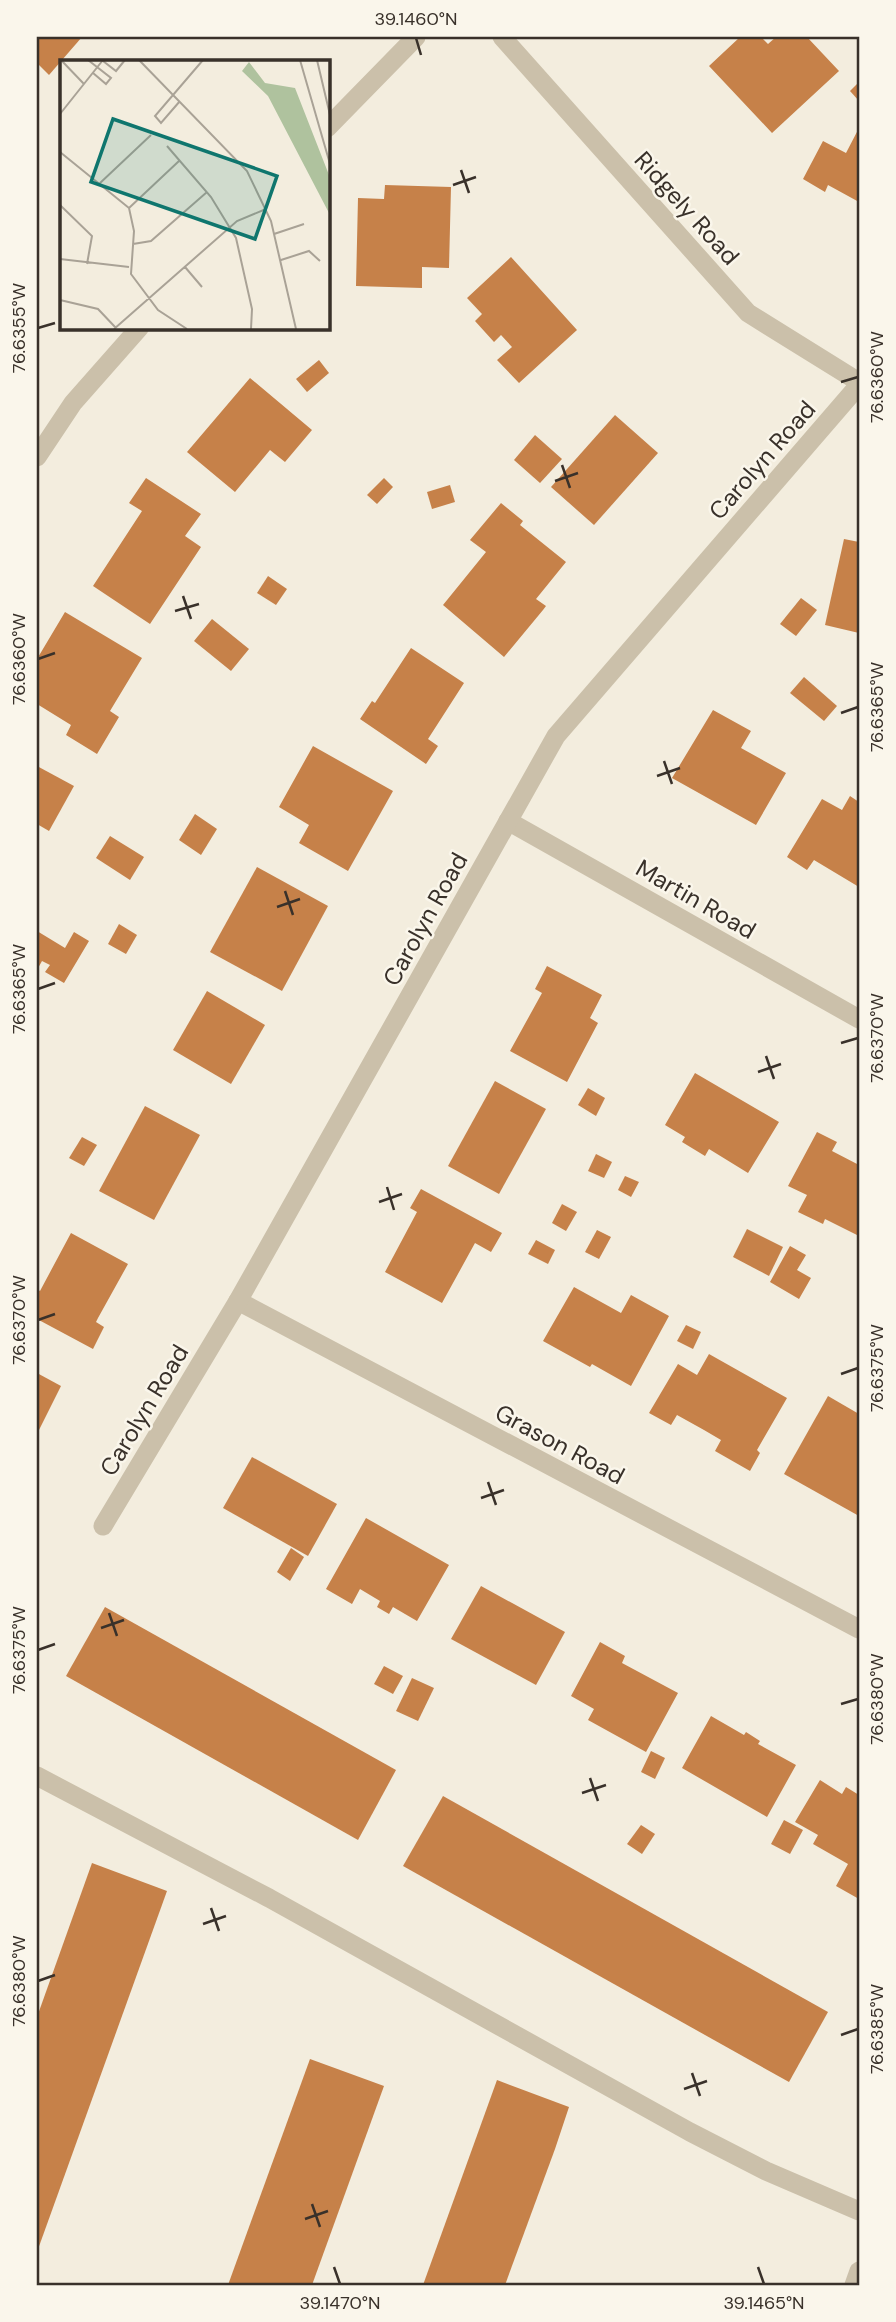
<svg xmlns="http://www.w3.org/2000/svg" width="896" height="2322" viewBox="0 0 896 2322" font-family="'DM Sans',sans-serif">
	<style>
		.building { fill: #c68149 }
		.lines { fill: none; stroke-linecap: round; stroke-linejoin: round }
		.service { stroke: #cbc0aa; stroke-width: 19 }
		.minor { stroke: #cbc0aa; stroke-width: 19 }
		.ticks { fill: none; stroke: #39312a; stroke-width: 2.5 }
		.labels { text-anchor: middle; dominant-baseline: central; stroke-width: 5; stroke-linejoin: round; paint-order: stroke }
		.street-label { font-size: 24px; fill: #39312a; stroke: #faf6eb }
		.inset-road { fill: none; stroke: #a9a296; stroke-width: 2 }
		.view { fill: #0f766e; fill-opacity: 0.15; stroke: #0f766e; stroke-width: 3.5 }
		.inset-edge { fill: none; stroke: #39312a; stroke-width: 3.5 }
		.neatline { fill: none; stroke: #39312a; stroke-width: 2.5 }
		.ticks-label { font-size: 18px; text-anchor: middle; fill: #39312a }
	</style>
	<rect width="100%" height="100%" fill="#f3edde"/>
	<g class="building">
		<polygon points="37,37 82,37 49,75 37,63"/>
		<polygon points="740,37 761,37 768,44 776,37 807,37 839,71 772,133 709,66"/>
		<polygon points="859,82 859,101 850,91"/>
		<polygon points="859,128 859,202 828,185 825,192 803,179 823,141 846,153"/>
		<polygon points="385,185 451,187 449,268 422,267 422,288 356,286 358,198 384,199"/>
		<polygon points="511,257 577,330 519,383 497,360 512,347 501,335 494,342 475,321 482,314 467,298"/>
		<polygon points="319,360 329,373 307,392 296,379"/>
		<polygon points="250,378 312,430 285,462 270,450 235,492 187,452"/>
		<polygon points="615,415 658,453 594,525 551,487"/>
		<polygon points="535,435 562,459 540,483 514,460"/>
		<polygon points="146,478 201,514 185,536 201,547 150,624 93,586 142,511 129,503"/>
		<polygon points="384,478 393,487 377,504 367,495"/>
		<polygon points="450,485 455,502 432,509 427,492"/>
		<polygon points="501,503 523,521 520,525 566,562 536,599 546,606 543,610 504,657 443,605 486,552 470,540"/>
		<polygon points="844,539 859,542 859,633 825,625"/>
		<polygon points="268,576 287,589 276,605 257,593"/>
		<polygon points="801,598 817,610 796,636 780,624"/>
		<polygon points="65,612 142,658 110,711 119,717 97,754 66,735 71,725 37,704 37,679 39,676 37,674 37,659"/>
		<polygon points="212,619 249,649 231,671 194,641"/>
		<polygon points="411,648 464,683 428,739 438,746 426,764 360,719 372,701 375,703"/>
		<polygon points="804,677 837,706 824,721 790,693"/>
		<polygon points="713,710 751,731 741,748 786,773 756,825 672,778"/>
		<polygon points="313,746 393,791 348,871 299,843 309,825 279,807"/>
		<polygon points="37,766 74,786 49,831 37,824"/>
		<polygon points="850,796 859,802 859,887 814,860 807,870 787,857 822,799 842,810"/>
		<polygon points="195,814 217,829 201,855 179,840"/>
		<polygon points="110,836 144,857 130,880 96,858"/>
		<polygon points="257,867 328,906 282,991 210,952"/>
		<polygon points="119,924 137,935 126,954 108,944"/>
		<polygon points="37,931 65,948 74,932 89,941 64,983 45,972 50,965 42,961 37,970"/>
		<polygon points="547,966 602,995 590,1018 598,1023 567,1082 510,1051 542,993 535,989"/>
		<polygon points="207,991 265,1025 231,1084 173,1050"/>
		<polygon points="695,1073 779,1122 748,1173 709,1149 705,1156 682,1142 685,1137 665,1125"/>
		<polygon points="495,1081 546,1109 499,1194 448,1166"/>
		<polygon points="588,1088 605,1098 596,1116 578,1105"/>
		<polygon points="145,1106 200,1135 154,1220 99,1191"/>
		<polygon points="817,1132 837,1142 832,1151 859,1165 859,1236 825,1219 823,1224 798,1212 807,1195 788,1186"/>
		<polygon points="82,1137 97,1145 84,1166 69,1158"/>
		<polygon points="596,1154 612,1162 604,1178 588,1171"/>
		<polygon points="625,1176 639,1182 631,1197 618,1190"/>
		<polygon points="421,1189 502,1233 491,1252 475,1243 442,1303 385,1272 417,1212 410,1208"/>
		<polygon points="562,1204 577,1212 566,1231 552,1223"/>
		<polygon points="747,1229 783,1247 769,1276 733,1257"/>
		<polygon points="597,1230 611,1237 599,1259 585,1252"/>
		<polygon points="71,1233 128,1264 98,1318 96,1322 104,1327 93,1349 37,1319 37,1289 40,1291"/>
		<polygon points="536,1240 555,1250 548,1264 528,1254"/>
		<polygon points="790,1246 806,1255 797,1270 811,1278 799,1299 770,1282"/>
		<polygon points="574,1287 621,1313 631,1295 669,1316 631,1386 592,1364 590,1367 543,1341"/>
		<polygon points="686,1325 701,1332 693,1349 677,1341"/>
		<polygon points="709,1354 787,1398 757,1450 760,1453 750,1471 715,1451 721,1440 704,1430 677,1415 671,1425 649,1413 678,1364 697,1375"/>
		<polygon points="37,1373 61,1386 37,1434"/>
		<polygon points="828,1396 859,1414 859,1516 784,1474"/>
		<polygon points="252,1457 337,1504 308,1556 223,1508"/>
		<polygon points="366,1518 449,1565 417,1621 393,1607 389,1614 377,1607 380,1601 360,1589 352,1604 326,1589"/>
		<polygon points="291,1548 304,1557 290,1581 277,1572"/>
		<polygon points="481,1586 565,1632 536,1685 451,1639"/>
		<polygon points="105,1607 396,1770 358,1840 66,1676"/>
		<polygon points="600,1642 625,1656 622,1663 678,1693 646,1752 588,1720 594,1709 571,1696"/>
		<polygon points="384,1666 403,1676 393,1694 374,1684"/>
		<polygon points="412,1678 434,1688 418,1721 396,1711"/>
		<polygon points="711,1716 744,1735 746,1732 760,1741 758,1744 796,1765 767,1817 682,1768"/>
		<polygon points="651,1751 665,1758 655,1779 641,1772"/>
		<polygon points="820,1780 842,1794 846,1787 859,1795 859,1899 836,1886 848,1864 813,1844 818,1835 795,1822"/>
		<polygon points="443,1796 828,2012 789,2082 403,1866"/>
		<polygon points="784,1820 803,1830 790,1854 771,1844"/>
		<polygon points="641,1825 655,1834 642,1854 627,1844"/>
		<polygon points="92,1863 167,1891 37,2252 37,2017"/>
		<polygon points="310,2059 384,2086 312,2285 228,2285"/>
		<polygon points="497,2080 569,2107 555,2149 505,2285 423,2285"/>
	</g>
	<g class="lines">
		<polyline class="service" points="37,1776 269,1898 690,2132 766,2171 859,2211"/>
		<g class="minor">
			<polyline points="502,37 748,313 859,382"/>
			<polyline points="327,128 416,37"/>
			<polyline points="37,457 73,403 140,327"/>
			<polyline points="508,821 859,1019"/>
			<polyline points="238,1301 859,1629"/>
			<polyline points="103,1526 238,1301 556,736 859,385"/>
			<polyline points="854,2285 859,2271"/>
		</g>
	</g>
	<path class="ticks" d="M416 38 421 55M461 170 469 193M453 185 476 177M38 328 55 323M841 382 858 377M562 465 570 488M555 481 578 473M183 596 191 619M175 611 199 604M38 659 55 653M841 713 858 707M664 761 672 784M657 776 680 768M285 891 293 915M277 907 300 899M38 989 55 983M841 1043 858 1038M766 1056 774 1079M758 1072 781 1064M387 1187 394 1210M379 1202 402 1194M38 1320 55 1314M841 1374 858 1368M488 1482 496 1505M481 1498 504 1490M109 1613 117 1636M101 1628 124 1620M38 1650 55 1644M841 1704 858 1699M590 1778 598 1801M582 1793 606 1785M211 1908 219 1931M203 1924 226 1916M38 1981 55 1975M841 2035 858 2029M692 2073 700 2096M684 2089 707 2081M312 2204 320 2227M305 2219 328 2211M334 2267 340 2284M758 2267 764 2284"/>
	<g class="labels">
		<g class="street-label">
			<text transform="translate(687 208) rotate(48)">Ridgely Road</text>
			<text transform="translate(762 460) rotate(-49)">Carolyn Road</text>
			<text transform="translate(696 899) rotate(30)">Martin Road</text>
			<text transform="translate(425 919) rotate(-61)">Carolyn Road</text>
			<text transform="translate(144 1410) rotate(-59)">Carolyn Road</text>
			<text transform="translate(560 1444) rotate(28)">Grason Road</text>
		</g>
	</g>
	<g transform="translate(60 60)">
		<rect width="270" height="270" fill="#f3edde"/>
		<path d="M189 2 205 23 235 28 269 115V153L208 36 182 11Z" fill="#afc29e"/>
		<path class="inset-road" d="M1 0 24 24M28 0 51 18 46 24 33 13M79 0 187 111 211 161 236 269M240 0 270 104M257 0 270 55M43 1 56 11 65 0M120 41 101 63 95 56 143 0M0 54 43 0M107 86 151 137 176 178 192 249 191 269M0 92 69 148 74 171 71 214 98 250 127 269M39 124 91 75M0 145 32 176 27 204M69 148 119 101M214 174 244 164M73 184 91 181 147 132M0 199 69 207M221 200 249 191 260 201M125 207 142 227M0 240 38 249 56 268M54 269 177 161 206 149"/>
		<path class="view" d="M53 59 217 116 195 179 31 122Z"/>
		<rect width="270" height="270" class="inset-edge"/>
	</g>
	<rect width="896" height="2322" fill="none" stroke="#faf6eb" stroke-width="77"/>
	<rect x="38" y="38" width="820" height="2246" class="neatline"/>
	<g class="ticks-label">
		<text x="416" y="25">39.1460°N</text>
		<text transform="translate(19 328) rotate(-90)" y="6">76.6355°W</text>
		<text transform="translate(877 377) rotate(-90)" y="6">76.6360°W</text>
		<text transform="translate(19 659) rotate(-90)" y="6">76.6360°W</text>
		<text transform="translate(877 707) rotate(-90)" y="6">76.6365°W</text>
		<text transform="translate(19 989) rotate(-90)" y="6">76.6365°W</text>
		<text transform="translate(877 1038) rotate(-90)" y="6">76.6370°W</text>
		<text transform="translate(19 1320) rotate(-90)" y="6">76.6370°W</text>
		<text transform="translate(877 1368) rotate(-90)" y="6">76.6375°W</text>
		<text transform="translate(19 1650) rotate(-90)" y="6">76.6375°W</text>
		<text transform="translate(877 1699) rotate(-90)" y="6">76.6380°W</text>
		<text transform="translate(19 1981) rotate(-90)" y="6">76.6380°W</text>
		<text transform="translate(877 2029) rotate(-90)" y="6">76.6385°W</text>
		<text x="340" y="2309">39.1470°N</text>
		<text x="764" y="2309">39.1465°N</text>
	</g>
</svg>
